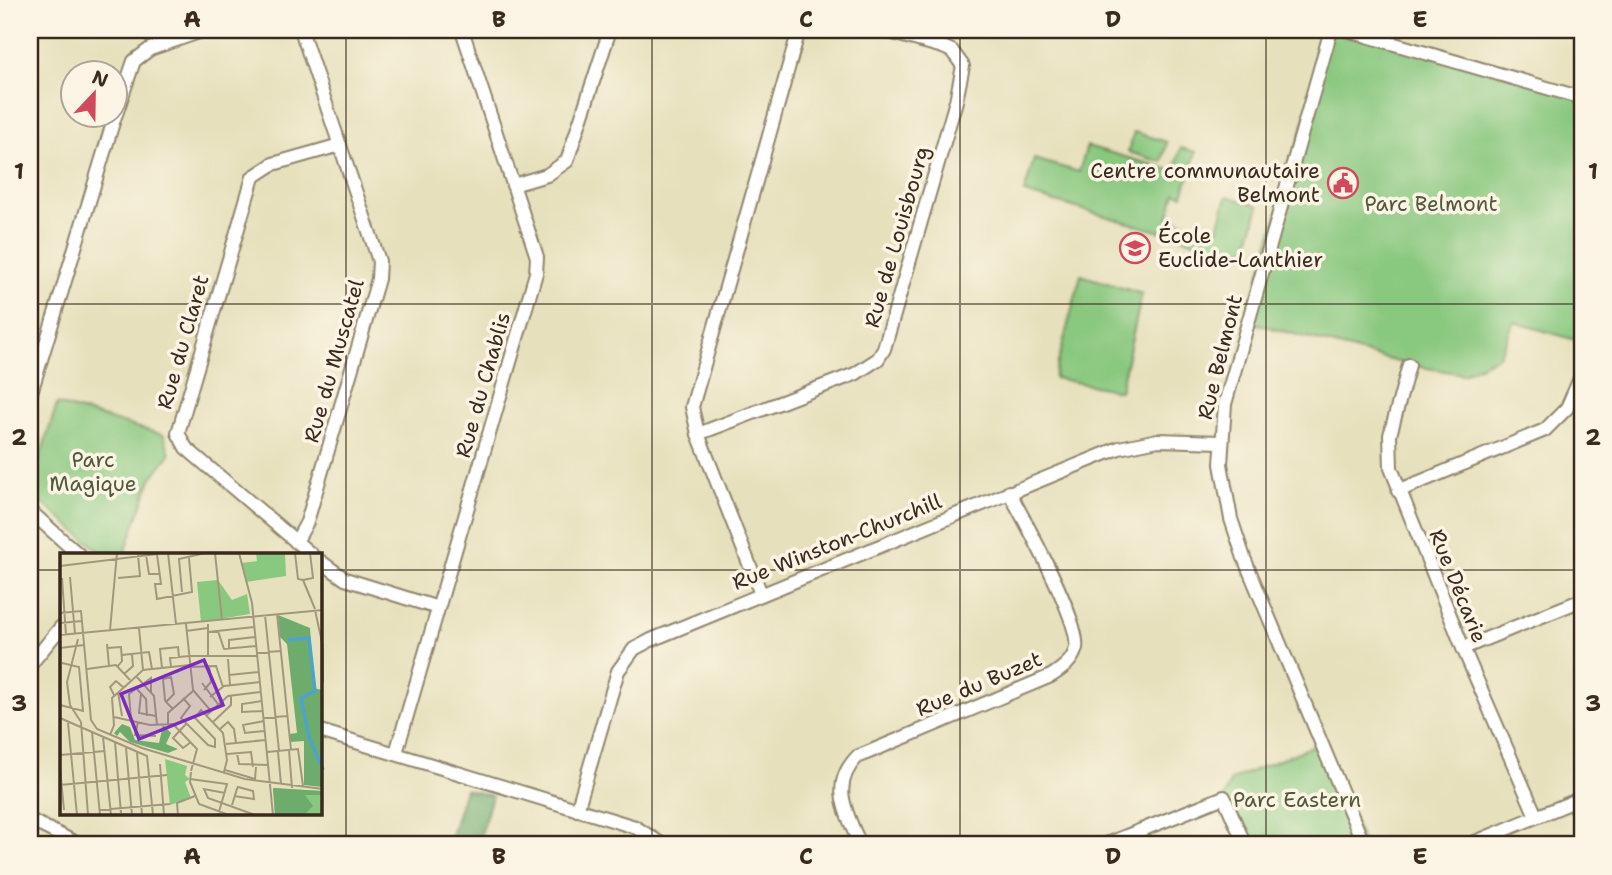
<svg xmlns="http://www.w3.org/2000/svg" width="1612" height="875" viewBox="0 0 1612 875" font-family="'Shantell Sans',sans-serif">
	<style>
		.green { fill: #89c87f; stroke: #62794e; stroke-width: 2 }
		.forest { fill: #6eac6e; stroke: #546b46; stroke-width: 2 }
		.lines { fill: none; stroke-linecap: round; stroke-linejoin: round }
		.minor-casing { stroke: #90856d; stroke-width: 16 }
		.minor { stroke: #fff; stroke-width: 12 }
		.grid { fill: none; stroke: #3b2a1e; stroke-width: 2; stroke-opacity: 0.55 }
		.labels { text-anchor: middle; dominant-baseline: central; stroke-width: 7; stroke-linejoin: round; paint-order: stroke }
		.poi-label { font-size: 21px; fill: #3b2a1e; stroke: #fcf5e5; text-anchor: end }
		.park-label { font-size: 21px; fill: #52593b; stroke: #fcf5e5 }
		.street-label { font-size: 21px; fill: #3b2a1e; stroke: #fcf5e5 }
		.inset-river { fill: none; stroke: #4da4ca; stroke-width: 3.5 }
		.inset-road { fill: none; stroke: #a2977d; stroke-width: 2 }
		.view { fill: #7b2cbf; fill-opacity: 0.15; stroke: #7b2cbf; stroke-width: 3.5 }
		.inset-edge { fill: none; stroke: #3b2a1e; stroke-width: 3.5 }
		.neatline { fill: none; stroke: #3b2a1e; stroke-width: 2.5 }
		.grid-label { font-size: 23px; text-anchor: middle; font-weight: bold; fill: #3b2a1e }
	</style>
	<rect width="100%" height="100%" fill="#fcf5e5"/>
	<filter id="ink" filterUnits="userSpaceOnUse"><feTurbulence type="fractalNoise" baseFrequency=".0143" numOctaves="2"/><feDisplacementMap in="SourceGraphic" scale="14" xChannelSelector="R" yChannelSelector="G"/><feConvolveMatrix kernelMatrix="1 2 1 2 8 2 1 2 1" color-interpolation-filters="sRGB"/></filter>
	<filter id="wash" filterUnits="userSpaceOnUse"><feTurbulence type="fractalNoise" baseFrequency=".00686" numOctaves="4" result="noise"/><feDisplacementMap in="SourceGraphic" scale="28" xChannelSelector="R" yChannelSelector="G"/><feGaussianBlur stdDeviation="1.57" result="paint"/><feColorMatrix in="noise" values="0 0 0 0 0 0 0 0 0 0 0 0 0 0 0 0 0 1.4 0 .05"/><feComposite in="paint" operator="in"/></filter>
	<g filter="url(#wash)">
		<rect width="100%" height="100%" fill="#e6e0bc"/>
		<g class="green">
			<polygon points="1331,30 1346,30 1582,98 1582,342 1514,322 1499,356 1463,374 1409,365 1246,321"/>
			<polygon points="1134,132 1167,142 1162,162 1128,152"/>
			<polygon points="1087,146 1174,171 1181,148 1196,152 1183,195 1175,193 1168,218 1217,232 1227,196 1259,206 1245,256 1024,193 1034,159 1079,172"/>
			<polygon points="1081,275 1142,294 1120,391 1054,378"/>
			<polygon points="57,404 164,435 170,454 151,479 124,555 104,555 35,497 31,486"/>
			<polygon points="1322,742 1364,845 1245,845 1224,797 1231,780"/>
		</g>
		<polygon class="forest" points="465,789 492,796 478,845 448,845"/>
	</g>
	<g filter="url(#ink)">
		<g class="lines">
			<g class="minor-casing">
				<g id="minor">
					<polyline points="1331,30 1225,404 1221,464 1231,519 1244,558 1364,845"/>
					<polyline points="1346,30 1582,98"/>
					<polyline points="116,114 134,61 150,49 205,30"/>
					<polyline points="513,185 547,175 567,161 610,30"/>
					<polyline points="1409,365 1390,435 1391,468 1463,648 1536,816"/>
					<polyline points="30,396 115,116"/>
					<polyline points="698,434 855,374 878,359 884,349 956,101 963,66 952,51 943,47 882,30"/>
					<polyline points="1398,491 1545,430 1567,408 1582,374"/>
					<polyline points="30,511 79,555"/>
					<polyline points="296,542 307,522 378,279 379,261 301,30"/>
					<polyline points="312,555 186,448 178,433 253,177 273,164 340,145"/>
					<polyline points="320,561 345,579 438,608"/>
					<polyline points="761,594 698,434 692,407 799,30"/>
					<polyline points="1463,648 1582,600"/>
					<polyline points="30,665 61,627"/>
					<polyline points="320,731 635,827 663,845"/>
					<polyline points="396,753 536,273 537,257 462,30"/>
					<polyline points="577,810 618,671 634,649 651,640 1119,448 1158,440 1221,442"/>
					<polyline points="30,820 80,845"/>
					<path d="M860 845C847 813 829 786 857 757L1051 676C1062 669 1073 661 1076 648 1081 623 1024 519 1009 492"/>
					<polyline points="1104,845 1224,797 1245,845"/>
					<polyline points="1468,845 1582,798"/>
				</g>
			</g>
			<use href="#minor" class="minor"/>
		</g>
	</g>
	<path class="grid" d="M346 30V845M652 30V845M960 30V845M1266 30V845M30 304H1582M30 570H61M320 570H1582"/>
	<defs>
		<g id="civic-ring" transform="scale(1.575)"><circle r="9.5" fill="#fcf5e5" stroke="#d1495b" stroke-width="1.5"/><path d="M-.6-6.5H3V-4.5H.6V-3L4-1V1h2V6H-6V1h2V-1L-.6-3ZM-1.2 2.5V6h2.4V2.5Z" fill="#d1495b"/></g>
		<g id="school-ring" transform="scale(1.575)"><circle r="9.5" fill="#fcf5e5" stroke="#d1495b" stroke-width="1.5"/><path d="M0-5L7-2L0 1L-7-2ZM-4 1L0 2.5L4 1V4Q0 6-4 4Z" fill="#d1495b"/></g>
	</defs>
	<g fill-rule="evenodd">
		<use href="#civic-ring" x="1343" y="183"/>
		<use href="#school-ring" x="1135" y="248"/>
	</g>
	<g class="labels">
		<g class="poi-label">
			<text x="1320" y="171">Centre communautaire<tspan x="1320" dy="24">Belmont</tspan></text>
			<text x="1158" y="236" text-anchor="start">École<tspan x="1158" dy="24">Euclide-Lanthier</tspan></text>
		</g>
		<g class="park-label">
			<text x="1431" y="204">Parc Belmont</text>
			<text x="93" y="460">Parc<tspan x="93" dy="24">Magique</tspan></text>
			<text x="1297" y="800">Parc Eastern</text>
		</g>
		<g class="street-label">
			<text transform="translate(897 237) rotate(-74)">Rue de Louisbourg</text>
			<text transform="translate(183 342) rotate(-74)">Rue du Claret</text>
			<text transform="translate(1220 357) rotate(-76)">Rue Belmont</text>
			<text transform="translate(334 361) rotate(-74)">Rue du Muscatel</text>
			<text transform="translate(483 385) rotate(-74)">Rue du Chablis</text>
			<text transform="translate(837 542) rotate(-22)">Rue Winston-Churchill</text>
			<text transform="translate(1458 586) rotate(68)">Rue Décarie</text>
			<text transform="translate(979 684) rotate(-23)">Rue du Buzet</text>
		</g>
	</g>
	<g transform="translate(60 553)">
		<rect width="262" height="262" fill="#e6e0bc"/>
		<path d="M196 0H225L226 23 186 29 181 10 197 8ZM158 27 172 47 187 41 190 61 141 69 137 29ZM105 206 127 213 125 222 130 226 125 229 131 245 110 252ZM213 235 262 238V262H215Z" fill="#89c87f"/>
		<path d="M218 62 250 75 254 135 262 137V234L244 232V188L230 189 229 181 237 180 227 91 220 84ZM62 171 70 174 75 187 99 190 103 172 111 180 106 191 118 196 108 200 70 189 60 179 57 183 54 180ZM213 235 262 238V242H245L253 253 244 262H215Z" fill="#6eac6e"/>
		<path class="inset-river" d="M228 87 249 85 255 138 241 145 249 184 263 217"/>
		<path class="inset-road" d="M108 0 116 71M155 0 162 67M179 0 192 50 213 262M235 0 238 26 243 27 255 56M86 2 89 21H100M0 13 97 1 101 31H95L97 46 132 39 129 5M10 24 15 81M2 25 6 82M58 25 80 23 78 2M243 27 253 25 250 0M122 39 119 6 145 0M255 57 263 94M0 60 21 58 23 80M217 61 231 197M205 62 219 198M0 70 22 68M126 71 133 137 151 158M148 71V102M79 75 83 117M50 77 57 0M126 78 148 75M158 78 164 96 196 93M148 79 194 74M23 80 31 167 37 176 82 195 185 226 263 236M0 82 263 57M18 86 7 129 10 152 21 169M47 91 49 113M0 95 24 92M47 95 61 94 62 108 58 113M263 95V130M169 96V87L195 84M197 100 220 98M62 102 89 99 92 116M130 103H197M168 106 170 132M111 114 110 105 129 103M130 114 156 113 163 134M102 115 100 96 118 94 119 104M27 116 56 112 70 127M64 121 73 113 72 101M169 122 198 119M76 123 94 143 97 172M142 130 158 151M76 135 86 146 87 163M144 137 151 129 149 112M58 139 62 163M81 141 79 160 96 163M54 142 50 134 56 128 63 134M150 144 164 133 200 129M123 145 130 153 121 165 148 192 155 194V186L135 165 141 157 163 180 167 207 164 219M202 148 182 151V159L203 158M106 149 114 141 111 124 103 126 105 147 106 149 113 156M0 152 23 158 19 114 2 110M147 162 168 143 201 139M54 164 90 172 113 171 137 196 131 218M0 165 87 203 93 262M203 165 227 163M71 166 69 141 91 125V140M204 168 183 172 185 180 204 178M21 169 28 262M78 169 75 182 96 183M153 169 171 152V142M8 170 17 262M108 171V160L133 138M126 171 113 185 123 195 131 189M160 176 168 169 174 176 176 190M32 179 40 262M50 182 54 172 52 145 70 129 83 117 130 112M43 184 51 262M55 189 61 260M166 191 205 187M66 195 72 262M229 197 232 235M77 199 82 262M207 199 238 196 243 233M218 199 221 231M177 200 179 211 208 212M167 201 191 199 193 214M0 202 45 198M100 211 104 262M0 215 4 257M165 217 195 226 196 214M131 219 130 229 139 251 169 262M130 226 167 231 158 262M0 232 107 222M165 240 144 236 148 245 195 262M172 252 177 236 178 234 193 238 194 246 174 243M39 257 110 251M118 262 117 250 135 243"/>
		<path class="view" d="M144 107 163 152 79 186 61 141Z"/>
		<rect width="262" height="262" class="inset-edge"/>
	</g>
	<rect width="1612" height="875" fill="none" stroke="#fcf5e5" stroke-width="77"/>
	<g transform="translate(94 94) rotate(22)"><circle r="33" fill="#fcf5e5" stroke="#afa495" stroke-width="2"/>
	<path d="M0-5L12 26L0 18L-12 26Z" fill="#d1495b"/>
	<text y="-10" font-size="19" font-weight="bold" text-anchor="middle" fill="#3b2a1e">N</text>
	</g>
	<rect x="38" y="38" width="1536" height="798" class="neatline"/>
	<g class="grid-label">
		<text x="192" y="27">A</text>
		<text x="499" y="27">B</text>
		<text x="806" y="27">C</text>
		<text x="1113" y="27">D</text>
		<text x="1420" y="27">E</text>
		<text x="19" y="179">1</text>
		<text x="1593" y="179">1</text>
		<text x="19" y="445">2</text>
		<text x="1593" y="445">2</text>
		<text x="19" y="711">3</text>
		<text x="1593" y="711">3</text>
		<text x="192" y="864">A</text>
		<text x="499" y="864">B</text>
		<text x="806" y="864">C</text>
		<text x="1113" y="864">D</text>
		<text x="1420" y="864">E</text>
	</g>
</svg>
